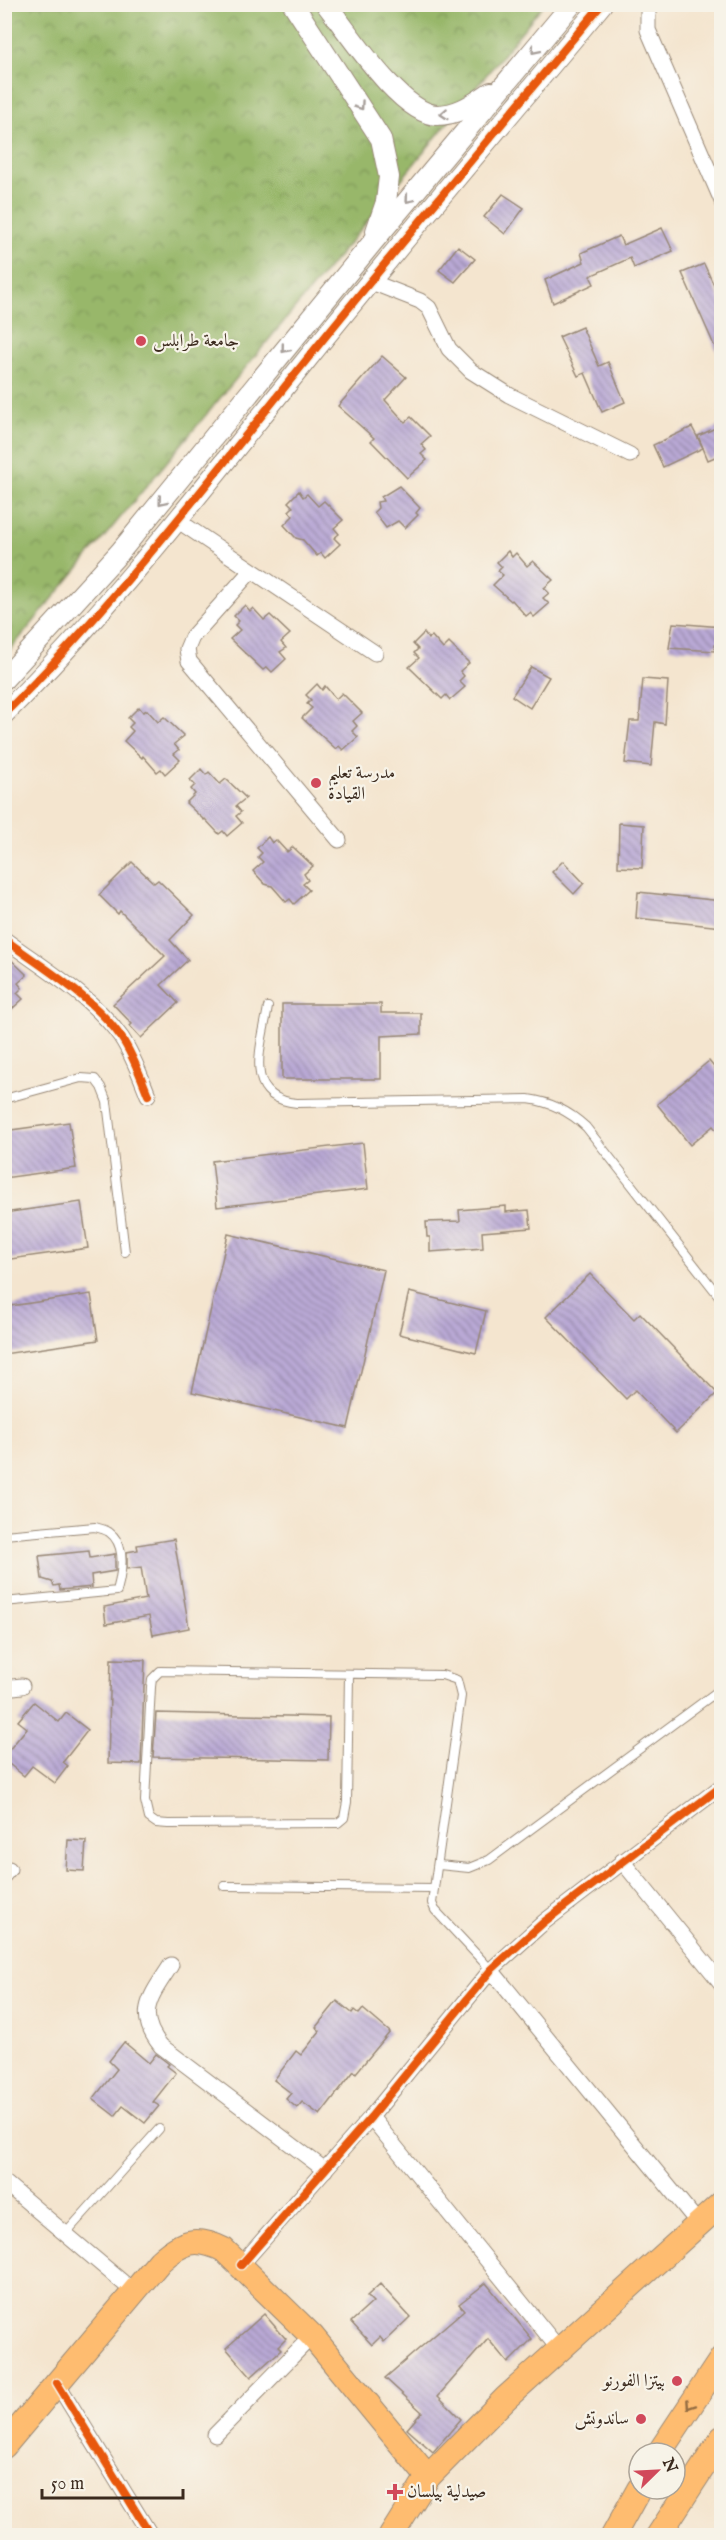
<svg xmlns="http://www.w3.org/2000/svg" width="726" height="2540" viewBox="0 0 726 2540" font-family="'IM FELL English',Amiri,serif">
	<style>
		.forest { fill: url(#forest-crowns); stroke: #6a7044; stroke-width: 1.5 }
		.building { fill: url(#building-back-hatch) }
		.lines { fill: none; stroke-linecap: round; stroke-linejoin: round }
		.service-casing { stroke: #988876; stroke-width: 10 }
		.minor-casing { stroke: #988876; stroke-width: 17 }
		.tertiary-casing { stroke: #988876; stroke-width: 22 }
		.primary-casing { stroke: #988876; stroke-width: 26 }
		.service { stroke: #fff; stroke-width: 8 }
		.minor { stroke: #fff; stroke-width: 15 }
		.tertiary { stroke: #fff; stroke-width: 20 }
		.primary { stroke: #febc70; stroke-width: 24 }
		.cycleway-casing { stroke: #f7f3e8; stroke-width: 11 }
		.cycleway { stroke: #e8590c; stroke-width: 8 }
		.oneway { stroke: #a79f9a }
		.oneway2 { stroke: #936c43 }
		.poi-dot { fill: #d1495b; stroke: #f7f3e8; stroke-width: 2 }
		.labels { text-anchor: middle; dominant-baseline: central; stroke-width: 4.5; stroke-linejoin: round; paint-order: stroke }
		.poi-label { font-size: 18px; fill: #3b2a1e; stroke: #f7f3e8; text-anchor: start }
	</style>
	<defs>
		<pattern id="forest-crowns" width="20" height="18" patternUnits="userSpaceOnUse" patternTransform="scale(1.5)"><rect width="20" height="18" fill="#98b76a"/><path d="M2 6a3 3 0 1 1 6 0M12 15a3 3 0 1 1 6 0" fill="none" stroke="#7d9557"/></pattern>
		<pattern id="building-back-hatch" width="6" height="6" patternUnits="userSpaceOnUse" patternTransform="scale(1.5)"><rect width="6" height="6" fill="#b9a9d5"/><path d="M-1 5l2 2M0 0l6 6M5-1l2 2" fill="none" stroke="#988aac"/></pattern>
	</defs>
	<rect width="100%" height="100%" fill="#f7f3e8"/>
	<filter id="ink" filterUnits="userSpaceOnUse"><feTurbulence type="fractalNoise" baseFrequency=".0167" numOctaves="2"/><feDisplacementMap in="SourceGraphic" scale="12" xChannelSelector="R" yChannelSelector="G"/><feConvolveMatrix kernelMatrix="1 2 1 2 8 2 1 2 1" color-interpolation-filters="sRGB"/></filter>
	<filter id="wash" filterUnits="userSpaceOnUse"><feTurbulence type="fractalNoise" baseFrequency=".008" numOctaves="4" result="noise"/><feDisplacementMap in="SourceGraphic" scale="24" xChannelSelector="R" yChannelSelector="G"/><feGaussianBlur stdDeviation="1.35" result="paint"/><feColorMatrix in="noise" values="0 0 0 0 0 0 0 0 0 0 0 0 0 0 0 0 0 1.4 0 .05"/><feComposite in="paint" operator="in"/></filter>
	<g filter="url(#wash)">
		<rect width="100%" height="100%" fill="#f4e5cf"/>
		<polygon class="forest" points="5,5 543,5 371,217 5,656"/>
		<g id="blocks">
			<g class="building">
				<polygon points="503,194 524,208 505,234 484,217"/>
				<polygon points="662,228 673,251 634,268 630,258 590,276 594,284 553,303 545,280 584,262 581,253 619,236 623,245"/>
				<polygon points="458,246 475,259 455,282 439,270"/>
				<polygon points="704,264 722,303 722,363 682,273"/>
				<polygon points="582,327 599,366 608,362 625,402 602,412 585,373 578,376 559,337"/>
				<polygon points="382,356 406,377 385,400 405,422 411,417 430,436 421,444 426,450 421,454 427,460 407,478 371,441 374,438 338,406"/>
				<polygon points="722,425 722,454 708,460 698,436"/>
				<polygon points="692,427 703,448 663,467 653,445"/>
				<polygon points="399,486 420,508 416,513 418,515 405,528 398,521 386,528 374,512 378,508 377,502 383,501 381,497"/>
				<polygon points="299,491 303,497 307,494 318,506 324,501 343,520 334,528 339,534 334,538 340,544 325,558 321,553 317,556 303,540 296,538 284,525 293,516 289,511 293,507 288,502"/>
				<polygon points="508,551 512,557 516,553 527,566 533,561 553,580 544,588 549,593 543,598 549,604 534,617 530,613 526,616 512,600 511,601 493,585 503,575 498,571 502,567 497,562"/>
				<polygon points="245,605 250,611 253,608 264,620 270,615 290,634 281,642 286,648 280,652 286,659 272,672 267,667 263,670 230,639 240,630 235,625 239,621 234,616"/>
				<polygon points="673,623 722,627 722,645 715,645 715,651 669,648"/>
				<polygon points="424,633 428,639 432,636 443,649 449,643 469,663 460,671 464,676 459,681 465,687 450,700 446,695 442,699 409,667 419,658 414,653 418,649 413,644"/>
				<polygon points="531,667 549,677 530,708 512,696"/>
				<polygon points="643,679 668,681 665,724 655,722 651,766 625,763 630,721 639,721"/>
				<polygon points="317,684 322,690 325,686 336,699 342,693 362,713 353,721 357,726 352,731 358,737 343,750 339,746 336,749 302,718 312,708 307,704 311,700 306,695"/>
				<polygon points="139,707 143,712 147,710 158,722 164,717 184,736 174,744 179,750 174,754 180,760 165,774 161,769 157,772 143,756 142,758 124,741 133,731 129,727 133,723 128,718"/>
				<polygon points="201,769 206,775 209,772 220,784 226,779 246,798 236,806 241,812 236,816 242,823 227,836 223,831 219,834 205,819 204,820 186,803 195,794 191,789 195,785 190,780"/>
				<polygon points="619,823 644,825 642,868 618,867"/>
				<polygon points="268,837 272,843 276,840 287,852 293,847 313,866 304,874 308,880 303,884 309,890 294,904 290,899 286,902 272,886 265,884 253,871 263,862 258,857 262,853 257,848"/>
				<polygon points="563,861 584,883 574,894 552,872"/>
				<polygon points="132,862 154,883 158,880 194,915 170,940 188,960 161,985 178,1003 141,1038 130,1026 132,1024 113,1004 165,956 120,911 118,914 99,895"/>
				<polygon points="638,892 722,901 722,927 636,918"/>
				<polygon points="4,953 27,975 18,983 22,988 17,993 23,999 4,1016"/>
				<polygon points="282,1004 381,1004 381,1013 421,1013 421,1034 381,1036 381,1079 282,1079"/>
				<polygon points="709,1061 722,1077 722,1136 713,1126 690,1145 657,1104"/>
				<polygon points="69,1122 76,1168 4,1178 4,1131"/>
				<polygon points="363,1143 368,1189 217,1207 212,1161"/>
				<polygon points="81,1202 88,1248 4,1260 4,1213"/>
				<polygon points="506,1206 506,1212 529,1210 531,1228 482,1232 483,1248 430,1252 430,1237 427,1237 426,1222 460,1221 459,1210"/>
				<polygon points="228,1234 384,1270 348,1428 192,1392"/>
				<polygon points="590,1274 634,1319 640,1313 717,1393 676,1433 635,1390 626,1399 546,1317"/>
				<polygon points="409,1292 486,1311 476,1353 399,1334"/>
				<polygon points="91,1294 98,1340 4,1354 4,1307"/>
				<polygon points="174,1539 189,1628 153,1635 149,1616 106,1624 104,1607 146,1599 141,1567 127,1569 127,1552 138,1550 137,1545"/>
				<polygon points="89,1551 90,1558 115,1554 115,1571 91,1575 92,1587 60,1590 59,1585 54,1586 52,1582 42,1579 39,1556"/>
				<polygon points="111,1659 145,1660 141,1764 108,1763"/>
				<polygon points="34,1702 59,1722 66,1713 88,1730 63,1762 68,1766 55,1783 32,1766 24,1776 4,1760 4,1756 27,1728 18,1721"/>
				<polygon points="156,1713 329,1717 328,1760 153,1757"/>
				<polygon points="68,1840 86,1841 84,1871 66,1870"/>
				<polygon points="337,2001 352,2013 354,2010 359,2014 363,2009 390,2032 356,2073 354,2071 320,2115 302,2102 297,2108 286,2099 291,2093 274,2080 296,2051 301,2055 320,2031 316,2027"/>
				<polygon points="124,2042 149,2063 156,2054 169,2064 167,2066 176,2073 153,2102 159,2106 145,2123 123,2106 115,2116 93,2099 117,2069 109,2061"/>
				<polygon points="486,2283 532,2339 508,2363 488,2339 438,2396 461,2419 433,2452 407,2429 422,2412 385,2378 464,2310 459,2304"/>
				<polygon points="380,2284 410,2317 384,2342 380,2337 372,2345 351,2322 373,2302 367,2296"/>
				<polygon points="264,2314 286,2339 278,2347 281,2350 251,2377 226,2348"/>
			</g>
		</g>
	</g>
	<g filter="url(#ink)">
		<use href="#blocks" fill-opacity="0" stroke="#988876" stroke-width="1.5"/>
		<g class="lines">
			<g class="service-casing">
				<g id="service">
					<path d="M268 1007C262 1045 241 1098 297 1103L528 1099C551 1102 569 1111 586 1127L722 1300"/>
					<polyline points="4,1099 81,1078 95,1079 101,1087 107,1102 125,1252"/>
					<path d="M4 1535 95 1527C99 1528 106 1530 109 1532 127 1545 122 1573 117 1591L4 1602"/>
					<polyline points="349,1675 347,1802 344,1818 338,1823 168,1824 156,1823 149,1818 145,1801 151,1687 152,1679 160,1671 442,1675 457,1680 461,1696 432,1903 435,1910 491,1970"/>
					<polyline points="439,1865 469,1868 489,1860 722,1688"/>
					<polyline points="224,1886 434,1888"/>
					<polyline points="66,2233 159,2129"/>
				</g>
			</g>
			<g class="minor-casing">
				<g id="minor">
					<polyline points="653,4 648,13 648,30 722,201"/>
					<polyline points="369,281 420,301 429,308 449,349 471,371 509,395 630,455"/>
					<polyline points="177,520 375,653"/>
					<polyline points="251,571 192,637 187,649 189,661 339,840"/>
					<path d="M4 939C43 968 93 997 121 1037 133 1055 140 1075 148 1095"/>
					<polyline points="4,1688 22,1686"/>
					<polyline points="622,1861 722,1984"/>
					<polyline points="4,1875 9,1869"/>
					<path d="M171 1965C152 1995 134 2013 161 2046L325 2170"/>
					<polyline points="491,1970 699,2224"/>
					<polyline points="371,2117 559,2349"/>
					<polyline points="4,2182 133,2291"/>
					<polyline points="241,2265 371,2117 491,1970 544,1922 722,1786"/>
					<polyline points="57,2383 151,2536"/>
					<polyline points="215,2435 312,2336"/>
				</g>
			</g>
			<g class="tertiary-casing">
				<g id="tertiary">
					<polyline points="293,4 381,139 389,177 386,202 376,231"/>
					<path d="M326 4C349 33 401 114 437 115 459 115 474 103 491 92"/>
					<polyline points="4,679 120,552 372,243 572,4"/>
					<path d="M4 714C114 605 207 483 304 363 401 242 502 124 602 4"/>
				</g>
			</g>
			<g class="primary-casing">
				<g id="primary">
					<path d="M4 2446 160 2261C182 2241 196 2236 224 2250L312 2336 428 2477"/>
					<polyline points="659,2453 722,2358"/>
					<polyline points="391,2536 428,2477 506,2398 722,2203"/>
					<polyline points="613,2536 639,2489"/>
					<polyline points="658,2536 722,2438"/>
				</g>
			</g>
			<use href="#service" class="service"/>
			<use href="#minor" class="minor"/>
			<use href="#tertiary" class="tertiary"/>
			<use href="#primary" class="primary"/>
			<g class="cycleway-casing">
				<g id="cycleway">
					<path d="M4 714C114 605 207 483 304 363 401 242 502 124 602 4"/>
					<path d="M4 939C43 968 93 997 121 1037 133 1055 140 1075 148 1095"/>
					<polyline points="241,2265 371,2117 491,1970 544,1922 722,1786"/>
					<polyline points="57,2383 151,2536"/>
				</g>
			</g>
			<use href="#cycleway" class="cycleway"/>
		</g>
		<defs><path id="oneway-chevron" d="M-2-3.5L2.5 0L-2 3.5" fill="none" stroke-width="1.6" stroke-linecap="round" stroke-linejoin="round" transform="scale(1.5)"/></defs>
		<g class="oneway">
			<use href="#oneway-chevron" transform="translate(535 50) rotate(130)"/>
			<use href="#oneway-chevron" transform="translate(360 106) rotate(55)"/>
			<use href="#oneway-chevron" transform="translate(444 114) rotate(176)"/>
			<use href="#oneway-chevron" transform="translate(409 199) rotate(130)"/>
			<use href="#oneway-chevron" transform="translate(285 349) rotate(129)"/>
			<use href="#oneway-chevron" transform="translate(162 501) rotate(129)"/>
		</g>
		<use class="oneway2" href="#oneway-chevron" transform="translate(690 2405) rotate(124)"/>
	</g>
	<g class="poi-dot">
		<circle cx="141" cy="341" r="6"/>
		<circle cx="316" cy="783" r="6"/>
		<circle cx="677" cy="2381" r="6"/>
		<circle cx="641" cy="2419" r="6"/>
		<path d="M392 2483h6v6h6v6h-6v6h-6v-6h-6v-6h6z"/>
	</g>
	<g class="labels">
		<g class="poi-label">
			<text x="153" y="341">جامعة طرابلس</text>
			<text x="328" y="773">مدرسة تعليم<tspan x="328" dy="21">القيادة</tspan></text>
			<text x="665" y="2381" text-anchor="end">بيتزا الفورنو</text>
			<text x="629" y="2419" text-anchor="end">ساندوتش</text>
			<text x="407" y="2492">صيدلية بيلسان</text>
		</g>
	</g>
	<rect width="726" height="2540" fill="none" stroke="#f7f3e8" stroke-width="24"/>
	<g transform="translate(657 2471) rotate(66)"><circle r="28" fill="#f7f3e8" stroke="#aca397" stroke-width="1.5"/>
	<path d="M0-4.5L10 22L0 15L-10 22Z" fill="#d1495b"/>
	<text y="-9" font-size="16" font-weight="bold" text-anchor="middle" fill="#3b2a1e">N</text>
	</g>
	<path d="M42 2489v9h141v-9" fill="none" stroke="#3b2a1e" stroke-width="3"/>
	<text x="51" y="2489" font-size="18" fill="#3b2a1e" stroke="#f7f3e8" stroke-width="4.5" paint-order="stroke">50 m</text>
</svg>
